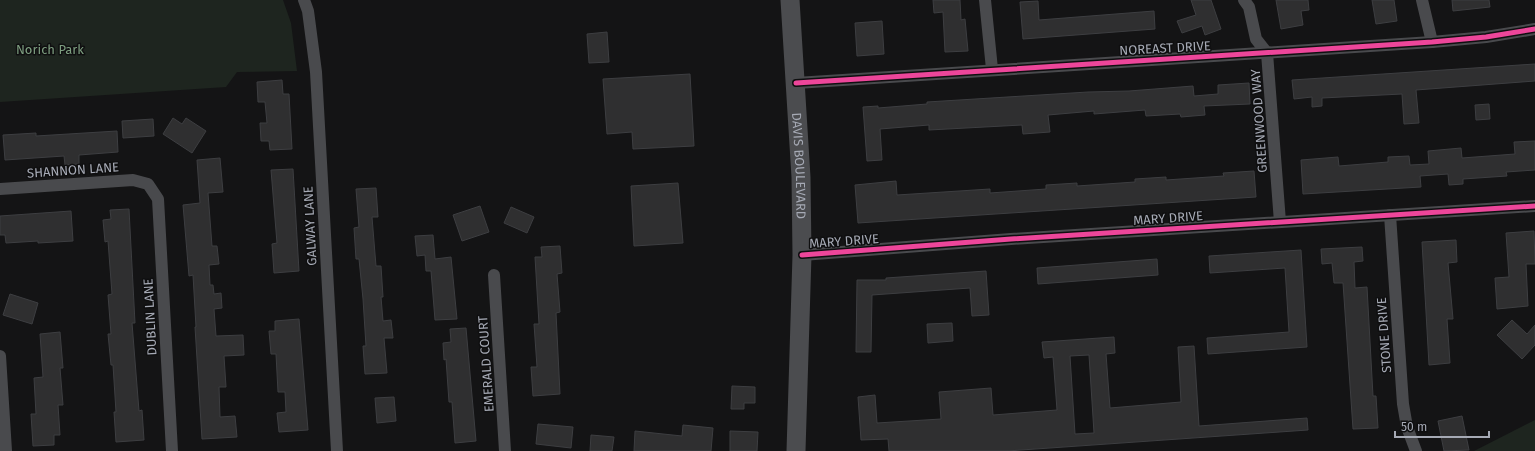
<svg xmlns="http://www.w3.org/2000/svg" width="1535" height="451" viewBox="0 0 1535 451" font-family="'Fira Sans',sans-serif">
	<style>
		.green { fill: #1e251f }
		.building { fill: #2f2f30; stroke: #3d3e41; fill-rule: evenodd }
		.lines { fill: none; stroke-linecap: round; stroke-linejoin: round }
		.minor { stroke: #494a4d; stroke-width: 12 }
		.primary { stroke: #4b4c4f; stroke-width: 19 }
		.cycleway-casing { stroke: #0f0f10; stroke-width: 8 }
		.cycleway { stroke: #ed469a; stroke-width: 5 }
		.labels { text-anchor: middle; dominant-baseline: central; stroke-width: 3; stroke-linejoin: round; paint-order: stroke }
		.street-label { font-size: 13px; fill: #a6aab5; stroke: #0f0f10 }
		.park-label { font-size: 13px; fill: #7e9f80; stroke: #0f0f10 }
	</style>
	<rect width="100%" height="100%" fill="#141415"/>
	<g class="green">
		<polygon points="0,0 283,0 291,23 297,71 237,72 226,87 0,102"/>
		<polygon points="1535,420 1535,451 1474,451"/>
	</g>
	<g class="building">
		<polygon points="933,0 960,0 961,20 965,19 968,51 945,52 943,12 934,13"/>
		<polygon points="1191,0 1211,0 1221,29 1205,35 1202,26 1182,33 1177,21 1196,15"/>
		<polygon points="1276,0 1308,0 1309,10 1301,11 1303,25 1281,29"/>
		<polygon points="1372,0 1394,0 1397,21 1376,24"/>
		<polygon points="1452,0 1489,0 1490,7 1453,11"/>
		<polygon points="1038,1 1039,20 1154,11 1155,29 1023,39 1020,2"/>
		<polygon points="882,21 884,54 857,56 855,23"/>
		<polygon points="607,32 609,62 589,63 587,34"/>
		<polygon points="1535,64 1535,81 1416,90 1419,123 1404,124 1402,94 1322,98 1322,106 1312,107 1312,97 1294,99 1292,80"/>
		<polygon points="690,74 694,146 633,149 632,132 607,134 603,79"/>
		<polygon points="282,80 283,94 289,94 292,149 270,150 269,141 261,141 260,123 267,123 265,102 258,102 257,82"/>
		<polygon points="1249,83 1250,104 1204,106 1205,115 1181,117 1180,114 1146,116 1145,110 1094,114 1094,111 1048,115 1050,132 1023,134 1022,125 929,130 929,125 880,129 882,160 867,161 863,107 878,106 878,108 927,104 927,102 1088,92 1129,91 1193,86 1194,96 1218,94 1218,85"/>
		<polygon points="1489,104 1490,119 1476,120 1475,105"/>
		<polygon points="173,118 182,124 186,118 206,131 192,153 163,134"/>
		<polygon points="153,119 154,136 123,138 122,121"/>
		<polygon points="117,131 118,152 79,155 79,164 65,165 64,156 5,160 3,135 36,133 36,136"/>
		<polygon points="1535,141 1535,170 1506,172 1507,176 1463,179 1463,184 1449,185 1448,174 1420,176 1421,187 1303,194 1301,160 1338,157 1339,166 1388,162 1388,157 1409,156 1410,165 1429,164 1428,151 1461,148 1462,158 1515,154 1514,142"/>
		<polygon points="220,158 223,192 208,193 212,246 217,246 219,264 209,265 210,285 213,285 214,294 221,293 222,308 214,309 216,336 243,335 244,355 224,356 226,387 219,387 220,417 235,416 237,437 202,439 195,327 196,327 193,275 189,276 183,205 200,203 197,160"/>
		<polygon points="293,169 299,271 274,273 272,244 277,243 271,170"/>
		<polygon points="1254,171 1256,197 858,223 855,185 896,181 897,195 990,189 990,193 1046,189 1046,185 1077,183 1077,186 1135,182 1135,179 1166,177 1166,180 1224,176 1223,173"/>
		<polygon points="678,183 683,243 634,246 631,186"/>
		<polygon points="376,188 378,217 372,217 376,266 381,266 383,297 381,297 383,321 391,320 393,338 384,338 387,373 365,374 363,346 366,346 363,299 359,259 356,259 354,228 359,227 356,189"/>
		<polygon points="480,206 489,232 462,241 453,215"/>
		<polygon points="511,207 534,217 527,233 504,223"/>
		<polygon points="129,209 135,323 132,323 139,411 142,410 144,440 116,442 114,412 116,412 113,365 111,365 108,334 111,334 108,295 112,294 108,241 105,242 103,220 111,219 110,210"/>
		<polygon points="71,211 73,241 38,243 38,241 6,243 5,235 0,235 0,216"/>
		<polygon points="1534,231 1535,264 1526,264 1528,306 1497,309 1495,278 1509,277 1506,233"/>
		<polygon points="433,235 435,259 451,257 457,319 435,320 431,271 426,271 425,255 417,256 415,236"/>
		<polygon points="1456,240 1457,262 1448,263 1453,319 1447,319 1450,363 1429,365 1422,242"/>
		<polygon points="560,246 562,273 557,274 560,312 556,313 560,394 533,396 531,367 537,367 534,324 539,324 535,257 542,257 541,247"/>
		<polygon points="1362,247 1363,261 1354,262 1355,288 1367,287 1373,396 1376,396 1378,428 1353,429 1343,283 1334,283 1332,263 1322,264 1321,249"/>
		<polygon points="1301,250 1307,347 1208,354 1207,338 1289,332 1285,268 1210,273 1209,256"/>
		<polygon points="1157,259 1158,275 1038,284 1037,268"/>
		<polygon points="986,271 989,315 972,316 970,288 872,295 871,352 856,352 857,280 886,280 886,278"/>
		<polygon points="10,294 38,303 32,324 3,315"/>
		<polygon points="299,319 308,430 279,432 277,413 286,412 285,392 278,392 276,354 271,354 269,331 275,331 275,321"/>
		<polygon points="1512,320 1527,334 1535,325 1535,345 1522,359 1497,335"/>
		<polygon points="952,323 953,341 928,343 927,324"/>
		<polygon points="466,328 476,441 455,443 452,402 449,402 446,359 444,360 443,343 451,342 450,329"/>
		<polygon points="60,332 63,368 60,368 63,405 58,405 60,435 54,435 54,445 33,446 31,414 36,414 34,378 43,377 40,334"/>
		<path d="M1114 337 1115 353 1106 354 1110 408 1181 402 1178 347 1194 346 1199 426 1307 418 1308 430 1007 451H889L888 439 861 440 858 397 875 395 877 423 941 419 939 392 991 388 993 415 1057 410 1053 357 1044 358 1042 342ZM1089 355 1094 433 1075 434 1070 356Z"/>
		<polygon points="732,386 755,387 755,403 744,403 744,409 731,409"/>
		<polygon points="394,397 396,421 377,423 375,398"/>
		<polygon points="1462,416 1469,450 1444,451 1438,421"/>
		<polygon points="538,424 573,427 571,448 536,444"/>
		<polygon points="683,425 713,428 711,451 634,451 635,431 682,436"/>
		<polygon points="730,431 758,432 757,451 730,451"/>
		<polygon points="591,435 614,437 612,451 590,451"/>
	</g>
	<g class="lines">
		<g class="minor">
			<polyline points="304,0 308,11 316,72 337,451"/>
			<polyline points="985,0 992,69"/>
			<polyline points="1244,0 1249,7 1256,39 1267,53 1280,222"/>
			<polyline points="1422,0 1432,42"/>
			<polyline points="796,83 1432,42 1486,37 1535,29"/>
			<polyline points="0,189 133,180 148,184 158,199 172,451"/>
			<polyline points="1390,215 1403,404 1407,427 1416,451"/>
			<polyline points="802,255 1011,239 1535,206"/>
			<polyline points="494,275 505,451"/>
			<polyline points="0,356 6,451"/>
		</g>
		<path class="primary" id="s1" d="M790 0 801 177 802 255 796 451"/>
		<g class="cycleway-casing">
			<g id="cycleway">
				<polyline points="796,83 1432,42 1486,37 1535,29"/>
				<polyline points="802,255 1011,239 1535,206"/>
			</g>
		</g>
		<use href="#cycleway" class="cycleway"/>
	</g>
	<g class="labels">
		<g class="street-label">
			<text transform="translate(1165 48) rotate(-3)">NOREAST DRIVE</text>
			<text transform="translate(1259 121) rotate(-94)">GREENWOOD WAY</text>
			<text stroke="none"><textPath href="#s1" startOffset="166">DAVIS BOULEVARD</textPath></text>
			<text transform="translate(73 170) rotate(-4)">SHANNON LANE</text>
			<text transform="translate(1168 218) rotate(-4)">MARY DRIVE</text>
			<text transform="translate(310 226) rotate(-93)">GALWAY LANE</text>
			<text transform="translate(844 241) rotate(-4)">MARY DRIVE</text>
			<text transform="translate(150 317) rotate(-93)">DUBLIN LANE</text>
			<text transform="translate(1384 335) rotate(-94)">STONE DRIVE</text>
			<text transform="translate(486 364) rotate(-94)">EMERALD COURT</text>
		</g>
		<g class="park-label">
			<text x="50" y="49">Norich Park</text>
		</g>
	</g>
	<path d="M1395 431v6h94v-6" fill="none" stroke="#a6aab5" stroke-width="2"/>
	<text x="1401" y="431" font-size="12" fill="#a6aab5" stroke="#0f0f10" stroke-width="3" paint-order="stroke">50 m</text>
</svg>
